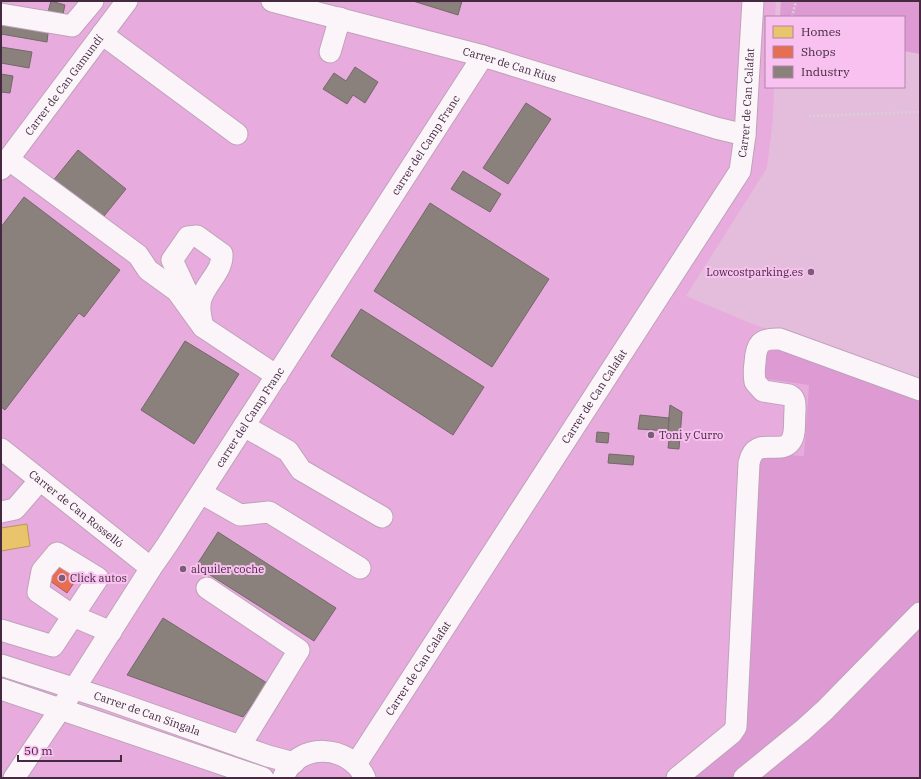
<svg xmlns="http://www.w3.org/2000/svg" width="921" height="779" viewBox="0 0 921 779" font-family="'IBM Plex Serif',serif">
	<style>
		.built { fill: #e7acdd }
		.green { fill: #dd9ad3 }
		.homes { fill: #e9c46a; stroke: #b8965d }
		.shops { fill: #e76f51; stroke: #b65a4c }
		.industry { fill: #8a817c; stroke: #75676a }
		.lines { fill: none; stroke-linecap: round; stroke-linejoin: round }
		.minor-casing { stroke: #bfa2b9; stroke-width: 23 }
		.path { stroke: #daced8; stroke-width: 2.5; stroke-dasharray: 2 2; stroke-linecap: butt }
		.minor { stroke: #fbf5fa; stroke-width: 21 }
		.poi-dot { fill: #7c5d77; stroke: #f9c1ef; stroke-width: 1.5 }
		.labels { text-anchor: middle; dominant-baseline: central; stroke-width: 4; stroke-linejoin: round; paint-order: stroke }
		.street-label { font-size: 11px; fill: #442940; stroke: #f9c1ef }
		.poi-label { font-size: 11px; fill: #442940; stroke: #f9c1ef; text-anchor: start }
	</style>
	<rect width="100%" height="100%" fill="#e4bddc"/>
	<polygon class="built" points="1,1 776,1 775,17 766,17 766,87 774,87 773,119 767,168 686,296 750,323 920,384 920,778 1,778"/>
	<g class="green">
		<polygon points="781,1 920,1 920,54 904,51 904,17 780,17"/>
		<polygon points="768,344 920,394 920,605 819,707 735,778 681,778 737,731 753,463 768,454 804,456 809,385 761,378"/>
		<polygon points="920,621 920,778 753,778"/>
	</g>
	<polygon class="homes" points="27,524 30,546 1,551 1,528"/>
	<polygon class="shops" points="56,564 78,577 67,593 46,578"/>
	<g class="industry">
		<polygon points="51,1 65,5 63,14 48,12"/>
		<polygon points="413,1 462,1 458,15"/>
		<polygon points="1,17 49,25 47,42 1,34"/>
		<polygon points="1,47 32,52 29,68 1,63"/>
		<polygon points="355,67 378,82 365,103 353,95 347,104 323,89 334,73 346,81"/>
		<polygon points="1,74 13,76 10,93 1,92"/>
		<polygon points="526,103 551,119 508,184 483,168"/>
		<polygon points="78,150 126,189 100,221 52,182"/>
		<polygon points="463,171 501,194 490,212 451,189"/>
		<polygon points="24,197 120,270 84,317 79,313 5,410 1,407 1,227"/>
		<polygon points="430,203 549,279 492,367 374,291"/>
		<polygon points="361,309 484,387 453,435 331,356"/>
		<polygon points="185,341 239,374 194,444 141,410"/>
		<polygon points="670,405 682,412 679,449 668,448 669,439 667,439"/>
		<polygon points="640,415 669,418 668,431 638,429"/>
		<polygon points="597,432 609,433 608,443 596,442"/>
		<polygon points="609,454 634,456 633,465 608,463"/>
		<polygon points="218,532 336,608 314,641 196,566"/>
		<polygon points="163,618 267,683 243,717 127,675"/>
	</g>
	<g class="lines">
		<g class="minor-casing">
			<g id="minor">
				<path id="s1" d="M272 1 483 56 716 128 745 135"/>
				<polyline points="1,14 72,26 93,1"/>
				<polyline points="102,34 237,134"/>
				<polyline points="330,52 340,18"/>
				<polyline points="8,159 138,255 148,270 177,291 203,327 277,376"/>
				<path id="s2" d="M1 169 127 1"/>
				<path d="M189 300 187 292 172 260 188 237 197 236 222 254C223 271 206 283 201 299 198 308 201 318 203 327"/>
				<polyline points="244,426 288,451 301,470 382,517"/>
				<path id="s3" d="M1 449 151 568"/>
				<polyline points="201,493 240,515 269,512 360,568"/>
				<polyline points="1,512 15,509 40,480"/>
				<polyline points="207,588 299,650 240,746"/>
				<polyline points="1,630 53,646 98,578 57,553 42,571 38,592 73,616 111,632"/>
				<path id="s4" d="M1 665 107 699 268 756 294 763"/>
				<polyline points="1,689 263,778"/>
				<path id="s5" d="M356 764 740 171 745 135 753 1"/>
				<path id="s6" d="M14 778 74 689 151 568 167 545 483 56"/>
				<path d="M283 778C297 741 350 744 365 778"/>
				<path d="M677 778 732 733 736 727 749 463C755 434 781 457 791 441 796 434 794 419 795 411 795 404 796 398 789 395L763 391 755 382C754 375 754 369 755 363 756 344 760 338 780 339L920 390"/>
				<polyline points="744,778 803,730 825,710 920,613"/>
			</g>
		</g>
		<g class="path">
			<polyline points="792,17 796,1"/>
			<polyline points="809,116 920,112"/>
		</g>
		<use href="#minor" class="minor"/>
	</g>
	<g class="poi-dot">
		<circle cx="811" cy="272" r="4"/>
		<circle cx="651" cy="435" r="4"/>
		<circle cx="183" cy="569" r="4"/>
		<circle cx="62" cy="578" r="4"/>
	</g>
	<g class="labels">
		<g class="street-label">
			<text stroke="none"><textPath href="#s1" startOffset="246">Carrer de Can Rius</textPath></text>
			<text stroke="none"><textPath href="#s2" startOffset="105">Carrer de Can Gamundí</textPath></text>
			<text stroke="none"><textPath href="#s5" startOffset="775">Carrer de Can Calafat</textPath></text>
			<text stroke="none"><textPath href="#s6" startOffset="755">carrer del Camp Franc</textPath></text>
			<text stroke="none"><textPath href="#s5" startOffset="438">Carrer de Can Calafat</textPath></text>
			<text stroke="none"><textPath href="#s6" startOffset="431">carrer del Camp Franc</textPath></text>
			<text stroke="none"><textPath href="#s3" startOffset="96">Carrer de Can Rosselló</textPath></text>
			<text stroke="none"><textPath href="#s5" startOffset="114">Carrer de Can Calafat</textPath></text>
			<text stroke="none"><textPath href="#s4" startOffset="154">Carrer de Can Singala</textPath></text>
		</g>
		<g class="poi-label">
			<text x="803" y="272" text-anchor="end">Lowcostparking.es</text>
			<text x="659" y="435">Toni y Curro</text>
			<text x="191" y="569">alquiler coche</text>
			<text x="70" y="578">Click autos</text>
		</g>
	</g>
	<rect width="921" height="779" fill="none" stroke="#442940" stroke-width="4"/>
	<rect x="765" y="16" width="140" height="72" fill="#f9c1ef" stroke="#b184a9"/>
	<rect x="773" y="26" width="20" height="12" fill="#e9c46a" stroke="#b184a9"/>
	<text x="801" y="36" font-size="12" fill="#442940">Homes</text>
	<rect x="773" y="46" width="20" height="12" fill="#e76f51" stroke="#b184a9"/>
	<text x="801" y="56" font-size="12" fill="#442940">Shops</text>
	<rect x="773" y="66" width="20" height="12" fill="#8a817c" stroke="#b184a9"/>
	<text x="801" y="76" font-size="12" fill="#442940">Industry</text>
	<path d="M18 755v6h103v-6" fill="none" stroke="#442940" stroke-width="2"/>
	<text x="24" y="755" font-size="12" fill="#442940" stroke="#f9c1ef" stroke-width="3" paint-order="stroke">50 m</text>
</svg>
